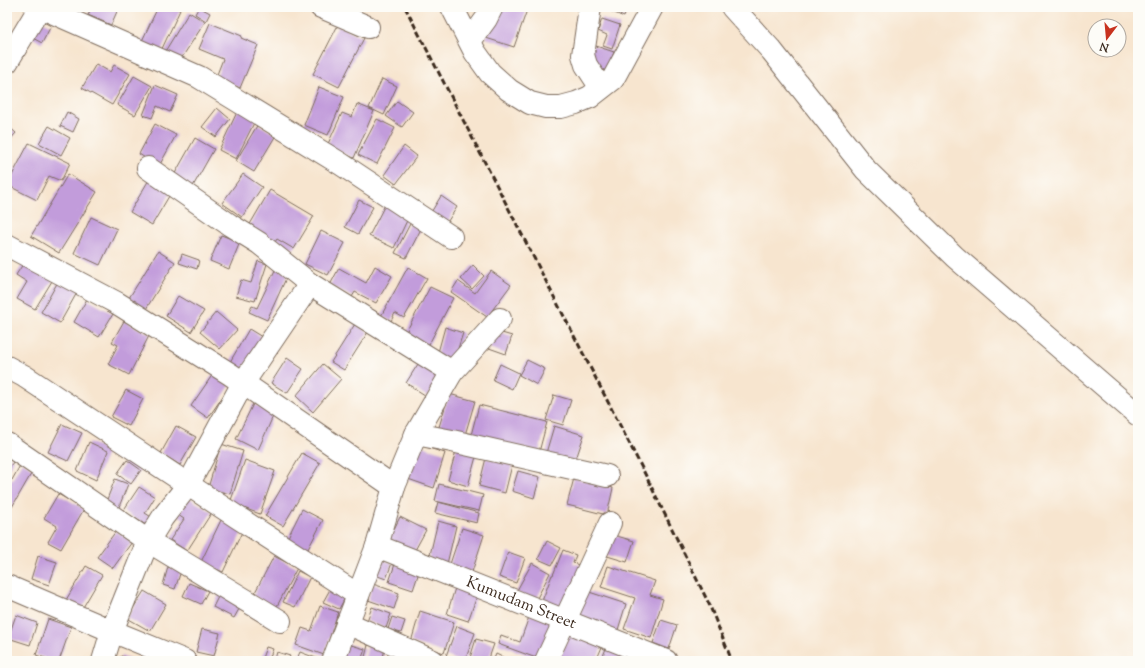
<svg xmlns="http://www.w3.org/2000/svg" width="1145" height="668" viewBox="0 0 1145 668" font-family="'Sorts Mill Goudy',serif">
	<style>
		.building { fill: #c29cdb }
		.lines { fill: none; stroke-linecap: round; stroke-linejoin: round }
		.minor-casing { stroke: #7d6b5c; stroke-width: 24 }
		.minor { stroke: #fff; stroke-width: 22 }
		.rail { stroke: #3b2a1e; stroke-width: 3; stroke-dasharray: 6 3; stroke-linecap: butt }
		.labels { text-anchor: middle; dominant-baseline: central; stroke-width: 4; stroke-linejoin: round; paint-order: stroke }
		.street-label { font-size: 16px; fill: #3b2a1e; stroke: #fdfcf7 }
	</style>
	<rect width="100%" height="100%" fill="#fdfcf7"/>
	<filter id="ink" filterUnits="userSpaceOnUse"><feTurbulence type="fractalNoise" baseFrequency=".025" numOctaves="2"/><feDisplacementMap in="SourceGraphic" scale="8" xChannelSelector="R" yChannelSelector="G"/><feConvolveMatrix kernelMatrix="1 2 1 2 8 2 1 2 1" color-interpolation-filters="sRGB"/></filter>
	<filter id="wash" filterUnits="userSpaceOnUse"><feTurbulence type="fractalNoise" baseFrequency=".012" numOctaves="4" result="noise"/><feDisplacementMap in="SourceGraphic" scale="16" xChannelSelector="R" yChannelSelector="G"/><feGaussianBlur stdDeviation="0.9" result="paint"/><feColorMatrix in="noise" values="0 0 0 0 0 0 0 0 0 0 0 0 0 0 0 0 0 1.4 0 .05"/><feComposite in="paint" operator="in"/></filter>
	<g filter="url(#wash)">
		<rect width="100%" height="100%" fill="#f7e5cf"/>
		<g id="blocks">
			<g class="building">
				<polygon points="92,7 119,7 111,25 88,15"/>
				<polygon points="158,7 174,7 180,10 160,53 141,43"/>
				<polygon points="199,7 210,13 206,21 195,14"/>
				<polygon points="497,7 528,7 514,47 486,38"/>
				<polygon points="601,7 628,7 624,17"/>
				<polygon points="189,12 205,22 179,62 164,53"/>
				<polygon points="38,19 51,26 42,43 29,36"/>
				<polygon points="602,19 620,25 612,49 603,46 607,35 598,31"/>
				<polygon points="210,23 242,36 241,38 258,45 240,88 216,77 223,59 199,49"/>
				<polygon points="338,25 364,38 339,87 313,74"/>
				<polygon points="593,45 614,52 607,71 586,64"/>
				<polygon points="96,64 110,72 114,65 130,74 112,105 82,88"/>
				<polygon points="134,76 152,86 135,115 117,105"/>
				<polygon points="382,79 397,86 384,115 369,108"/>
				<polygon points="155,85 178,95 170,112 157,106 152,118 143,115"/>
				<polygon points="319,87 344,97 328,135 304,125"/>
				<polygon points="397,101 413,112 402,127 386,116"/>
				<polygon points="357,104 374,111 354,158 327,146 342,113 352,117"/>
				<polygon points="217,108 230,119 216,137 202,127"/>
				<polygon points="239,108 257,117 236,159 219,150"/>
				<polygon points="67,112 79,119 73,132 60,126"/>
				<polygon points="377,119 395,128 377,164 358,155"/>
				<polygon points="155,124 176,135 158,168 150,161 139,154"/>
				<polygon points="258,124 276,135 254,172 236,161"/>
				<polygon points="7,125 16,133 7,143"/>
				<polygon points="49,126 70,138 61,155 39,143"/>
				<polygon points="195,138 214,149 192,188 173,177"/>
				<polygon points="29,143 70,163 61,181 49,176 37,200 7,185"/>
				<polygon points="404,146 417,156 396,184 384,175"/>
				<polygon points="68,174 97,192 59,253 31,236"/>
				<polygon points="243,174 262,187 242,217 222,203"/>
				<polygon points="150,178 172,191 152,225 130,212"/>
				<polygon points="270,190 314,216 294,249 277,239 275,242 249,226"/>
				<polygon points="441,196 457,207 446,224 430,214"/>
				<polygon points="359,200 373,207 358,234 345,227"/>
				<polygon points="387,201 411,212 394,248 369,236"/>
				<polygon points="91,217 117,229 100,265 74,253"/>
				<polygon points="411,222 422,227 406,258 395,253"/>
				<polygon points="321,231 345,243 328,275 305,264"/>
				<polygon points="221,235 240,242 229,269 210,261"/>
				<polygon points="158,251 175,262 146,309 129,298"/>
				<polygon points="182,254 199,260 197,269 179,263"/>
				<polygon points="25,261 55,276 35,309 17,299 27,282 16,275"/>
				<polygon points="258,261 267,264 255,301 236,296 241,280 251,283"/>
				<polygon points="473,265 484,276 472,289 461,279"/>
				<polygon points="375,266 392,276 376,303 355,292 352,297 330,285 339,268 366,283"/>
				<polygon points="408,267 427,278 404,318 395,313 391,321 381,316"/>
				<polygon points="276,268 288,274 267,320 249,312 252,306 257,308"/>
				<polygon points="491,271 511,285 487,317 451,292 458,281 475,293"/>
				<polygon points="60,278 79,289 60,323 41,312"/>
				<polygon points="430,287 453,298 428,346 405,334"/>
				<polygon points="178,296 204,311 191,332 166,316"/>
				<polygon points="87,299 113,314 99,337 74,322"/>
				<polygon points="216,312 237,330 220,349 200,332"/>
				<polygon points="124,321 150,334 129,375 108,364 118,345 112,342"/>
				<polygon points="355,324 368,332 344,370 331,362"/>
				<polygon points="445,327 463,333 454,361 437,356"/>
				<polygon points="249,329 262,337 243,369 230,362"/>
				<polygon points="495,331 512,336 506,354 489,348"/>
				<polygon points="287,358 303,369 287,393 271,383"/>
				<polygon points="527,360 545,369 537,385 519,375"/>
				<polygon points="323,364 341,379 313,412 296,396"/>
				<polygon points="418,364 441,378 428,397 406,383"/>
				<polygon points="500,364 519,373 512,389 493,380"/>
				<polygon points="213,374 230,386 208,418 191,406"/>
				<polygon points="126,390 143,399 129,426 111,417"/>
				<polygon points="449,394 475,401 465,435 439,427"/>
				<polygon points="554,395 571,400 563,425 546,420"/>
				<polygon points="253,404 274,414 258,450 236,439"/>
				<polygon points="479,405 547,422 539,452 471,435"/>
				<polygon points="62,424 82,433 68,461 48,452"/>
				<polygon points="176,426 196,437 180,465 161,453"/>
				<polygon points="554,426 584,435 575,462 546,453"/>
				<polygon points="89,442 108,451 96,480 77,471"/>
				<polygon points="221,444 243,451 230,494 208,488"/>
				<polygon points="419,445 445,453 434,488 408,479"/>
				<polygon points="457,447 477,453 468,486 448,480"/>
				<polygon points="302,453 320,463 283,526 265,516"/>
				<polygon points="7,455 14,461 7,470"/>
				<polygon points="486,458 512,465 505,493 479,486"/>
				<polygon points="127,460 141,470 131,484 117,474"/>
				<polygon points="245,460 275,471 260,514 230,503"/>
				<polygon points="22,462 34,469 12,507 7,504 7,477 12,480"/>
				<polygon points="518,471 540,477 534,498 512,491"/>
				<polygon points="574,478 613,488 607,515 567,505"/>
				<polygon points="115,479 128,484 117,512 104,507"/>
				<polygon points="439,484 483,495 479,511 435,501"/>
				<polygon points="139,487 155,497 145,513 156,520 151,528 123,511"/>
				<polygon points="58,494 84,509 61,549 48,542 57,526 44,518"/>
				<polygon points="189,498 212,512 187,551 170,540 184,519 178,515"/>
				<polygon points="438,502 479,513 477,523 435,513"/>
				<polygon points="302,509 323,520 307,551 286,541"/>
				<polygon points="400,517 426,530 414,552 389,539"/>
				<polygon points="221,520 243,530 223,572 201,562"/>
				<polygon points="438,521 456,526 447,564 429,559"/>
				<polygon points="462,528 484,535 471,575 449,567"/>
				<polygon points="116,531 132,542 113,568 97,557"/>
				<polygon points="610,534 634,541 627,562 604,555"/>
				<polygon points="547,541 561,548 552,565 538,559"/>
				<polygon points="563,550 576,555 573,563 585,567 561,609 542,601 552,575 553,575"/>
				<polygon points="508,552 525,558 516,583 499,577"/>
				<polygon points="38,556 57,562 49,585 31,579"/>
				<polygon points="274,556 297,568 276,608 253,596"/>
				<polygon points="381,559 392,563 386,579 375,575"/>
				<polygon points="532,563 550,573 535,602 516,592"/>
				<polygon points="395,564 419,572 413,590 389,582"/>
				<polygon points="86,566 102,575 82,609 66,600"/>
				<polygon points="608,566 655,581 650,595 663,599 651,638 624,629 635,598 601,587"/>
				<polygon points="168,567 181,571 175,589 163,585"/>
				<polygon points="298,571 310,577 295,607 283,602"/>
				<polygon points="189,583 208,591 201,604 183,596"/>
				<polygon points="333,584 348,592 339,609 323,602"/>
				<polygon points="373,584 399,593 394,609 368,600"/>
				<polygon points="455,588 477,596 468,621 447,614"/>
				<polygon points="583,590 626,604 617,633 574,619"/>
				<polygon points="144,591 166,604 150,631 127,618"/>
				<polygon points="221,591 243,602 234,618 213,607"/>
				<polygon points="320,606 338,612 324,655 296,645 302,628 311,631"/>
				<polygon points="372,607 391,614 386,628 367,621"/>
				<polygon points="420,611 454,622 444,653 411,642"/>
				<polygon points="530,614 552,622 539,659 498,644 501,635 520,642"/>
				<polygon points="16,615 37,623 30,645 8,638"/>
				<polygon points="392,617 405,621 401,633 388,629"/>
				<polygon points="48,619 71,627 59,661 54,661 36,655"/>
				<polygon points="661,620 677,625 669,649 653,643"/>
				<polygon points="457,626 475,633 465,661 459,661 446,656"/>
				<polygon points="202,629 220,633 214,656 196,652"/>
				<polygon points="569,634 602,647 596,661 558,661"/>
				<polygon points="476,639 494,644 488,661 469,661"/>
				<polygon points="341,642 365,649 361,661 352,661 337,656"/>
				<polygon points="368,645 385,649 382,661 364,661"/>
				<polygon points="607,646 632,654 630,661 601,661"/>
				<polygon points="266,647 273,649 269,659 275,661 261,661"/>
				<polygon points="277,652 290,656 288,661 281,661 275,659"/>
				<polygon points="300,652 324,661 296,661"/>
				<polygon points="496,654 511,661 493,661"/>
				<polygon points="121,656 138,661 120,661"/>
			</g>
		</g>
	</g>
	<g filter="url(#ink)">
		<use href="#blocks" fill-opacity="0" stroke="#7d6b5c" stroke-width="1"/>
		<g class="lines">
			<g class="minor-casing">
				<g id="minor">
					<polyline points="40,7 199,77 341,164 451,237"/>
					<polyline points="321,7 368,27"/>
					<polyline points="452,7 475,52 490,73 509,90 530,103 546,107 561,107 576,103 590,97 613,79 652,7"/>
					<polyline points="590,7 583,55 586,65 601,88"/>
					<polyline points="732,7 772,51 866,170 955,257 1138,415"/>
					<polyline points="470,41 486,19 492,7"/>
					<polyline points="7,62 40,7"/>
					<polyline points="148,168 230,225 259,243 310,284 452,372 500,319"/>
					<polyline points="7,245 117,303 230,374 394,487 377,546 333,661"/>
					<polyline points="7,367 24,376 237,517 358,595"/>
					<polyline points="416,434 452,372"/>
					<polyline points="7,444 148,541 280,621"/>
					<polyline points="394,487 416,434 452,441 607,476"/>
					<path id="s1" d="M377 546 666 661"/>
					<polyline points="7,586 112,631 185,661"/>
					<polyline points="347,623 433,661"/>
					<polyline points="103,661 112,631 148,541 163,517 188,485 243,383 310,284"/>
					<polyline points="546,661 610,523"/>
				</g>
			</g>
			<use href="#minor" class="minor"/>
			<polyline class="rail" points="405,7 644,472 709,604 732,661"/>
		</g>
	</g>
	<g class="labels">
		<g class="street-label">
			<text stroke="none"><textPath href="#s1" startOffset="155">Kumudam Street</textPath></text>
		</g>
	</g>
	<rect width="1145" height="668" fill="none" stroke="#fdfcf7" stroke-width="24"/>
	<g transform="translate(1107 38) rotate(196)"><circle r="19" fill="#fdfcf7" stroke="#afa8a0"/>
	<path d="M0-3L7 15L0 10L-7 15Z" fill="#c8321e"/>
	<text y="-6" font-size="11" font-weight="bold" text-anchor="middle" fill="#3b2a1e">N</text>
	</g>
</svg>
